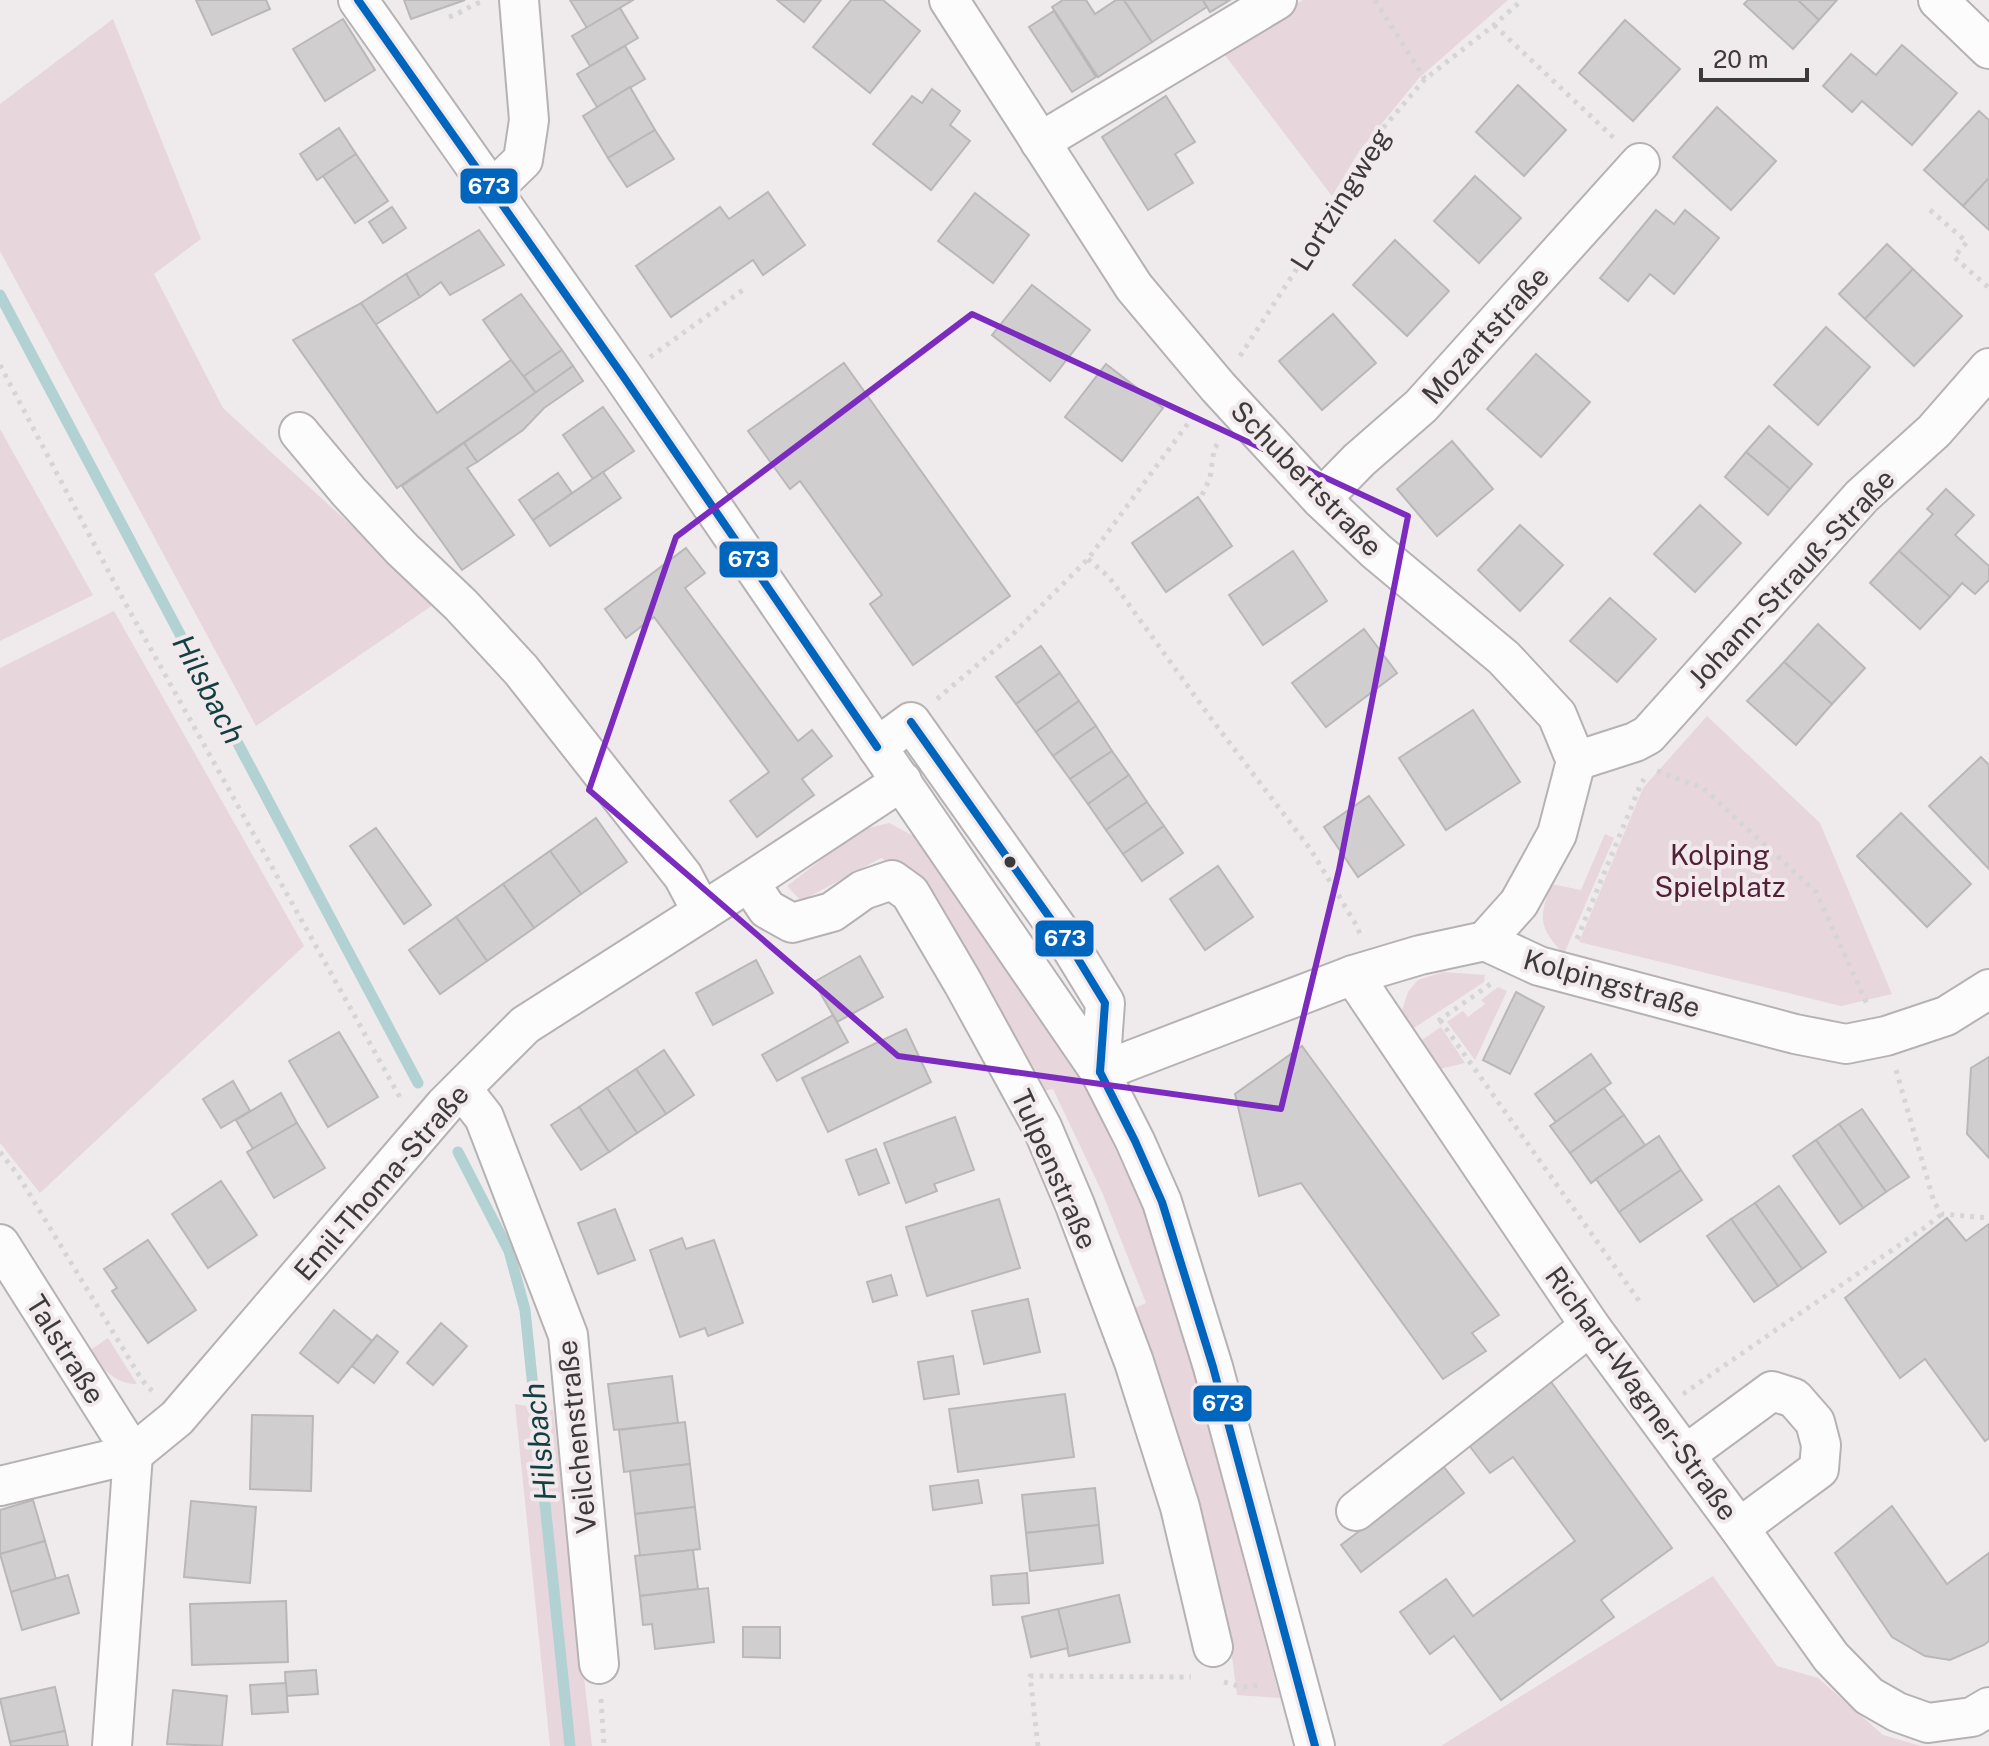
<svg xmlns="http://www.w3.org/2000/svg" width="1989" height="1746" viewBox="0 0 1989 1746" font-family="'Public Sans',sans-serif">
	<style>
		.green { fill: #e7d6dc }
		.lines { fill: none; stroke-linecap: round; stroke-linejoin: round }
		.stream { stroke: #b1d1d2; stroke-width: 11 }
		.building { fill: #d1cecf; stroke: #bab7b9; stroke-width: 2 }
		.minor-casing { stroke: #b6b2b4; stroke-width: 42 }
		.path { stroke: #d6d5d5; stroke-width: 5; stroke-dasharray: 4 6; stroke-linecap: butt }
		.minor { stroke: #fdfcfc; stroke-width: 38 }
		.bus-1-casing { stroke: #f1e9ec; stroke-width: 14 }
		.bus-1 { stroke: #0065bd; stroke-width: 8 }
		.marked { fill: none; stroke: #7b2cbf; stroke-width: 6; stroke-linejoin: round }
		.bus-dot { fill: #3d3a3b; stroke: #f1e9ec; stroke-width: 3 }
		.labels { text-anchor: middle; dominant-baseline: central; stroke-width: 8; stroke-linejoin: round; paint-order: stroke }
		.street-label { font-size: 28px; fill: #3d3a3b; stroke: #f1e9ec }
		.park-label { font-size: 28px; fill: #522037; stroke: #f1e9ec }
		.water-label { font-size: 30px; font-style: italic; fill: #123f41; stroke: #f1e9ec }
		.line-badge { stroke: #f1e9ec; stroke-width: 3 }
		.badge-label { font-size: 22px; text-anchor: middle; font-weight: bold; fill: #fff }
	</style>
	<rect width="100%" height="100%" fill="#efebed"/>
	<g class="green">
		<polygon points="1303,0 1508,0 1419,78 1360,150 1332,196 1221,50"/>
		<polygon points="113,19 201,239 154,274 223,408 436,603 256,726 0,251 0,104"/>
		<polygon points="0,429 93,595 0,641"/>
		<polygon points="114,611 304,946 40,1193 0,1143 0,668"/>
		<polygon points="1707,716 1820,823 1892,994 1841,1006 1579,942 1643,788"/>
		<polygon points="889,823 921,840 1086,1087 1144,1211 1192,1367 1280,1698 1237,1695 1231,1649 1187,1464 1135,1308 1146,1303 1102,1192 1053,1089 1038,1092 916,874 881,858 801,901 787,886 860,830"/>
		<path d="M1605 834 1614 838 1564 954C1538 927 1539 918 1551 884L1581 890Z"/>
		<polygon points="1443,972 1485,975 1484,982 1408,1032 1401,1013 1408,992 1418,980"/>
		<polygon points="1498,987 1507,991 1475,1060 1447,1022 1463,1011 1468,1017 1485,1004 1481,1000"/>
		<polygon points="1441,1027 1465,1063 1435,1070 1416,1044"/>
		<path d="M108 1338 137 1384C116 1385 101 1367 89 1351Z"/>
		<polygon points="515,1404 553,1410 592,1746 550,1746"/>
		<polygon points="1713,1576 1777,1666 1818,1678 1883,1735 1921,1746 1441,1746"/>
	</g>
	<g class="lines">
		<g class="stream">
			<polyline points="0,295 418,1083"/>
			<polyline points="458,1152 509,1251 525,1310 570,1746"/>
		</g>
	</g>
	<g class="building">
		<polygon points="196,0 266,0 270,9 212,35"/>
		<polygon points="404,0 465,0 411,19"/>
		<polygon points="570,0 633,0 587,28"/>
		<polygon points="777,0 821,0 804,22"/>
		<polygon points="851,0 883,0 920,31 870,93 813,47"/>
		<polygon points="1063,0 1086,0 1095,14 1116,0 1124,0 1152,42 1098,77 1052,7"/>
		<polygon points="1124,0 1203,0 1207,7 1152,42"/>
		<polygon points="1203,0 1230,0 1210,12"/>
		<polygon points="1748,0 1798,0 1819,20 1793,49 1744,4"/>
		<polygon points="1798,0 1837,0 1819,20"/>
		<polygon points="620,8 638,38 590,66 572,36"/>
		<polygon points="1054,11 1096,77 1072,92 1029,27"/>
		<polygon points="343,19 375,70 325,101 293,49"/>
		<polygon points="1625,20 1680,69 1633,121 1579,73"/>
		<polygon points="1902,45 1957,93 1912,145 1862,101 1852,112 1823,86 1851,54 1876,75"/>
		<polygon points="625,46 645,79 597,107 577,74"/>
		<polygon points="1518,85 1566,130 1524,176 1476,132"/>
		<polygon points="630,87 655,130 608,158 583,116"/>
		<polygon points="932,89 960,111 950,125 970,141 931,190 873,144 912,96 922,103"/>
		<polygon points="1166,96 1195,142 1175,154 1193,183 1148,210 1102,137"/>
		<polygon points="1717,107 1776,161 1731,210 1673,157"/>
		<polygon points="1979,111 1989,120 1989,178 1963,206 1924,170"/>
		<polygon points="339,128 356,154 317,180 300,154"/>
		<polygon points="655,130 674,159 627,187 608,158"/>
		<polygon points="356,154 388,201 355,223 323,176"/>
		<polygon points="1475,176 1521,218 1479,263 1434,221"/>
		<polygon points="1989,178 1989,230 1963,206"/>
		<polygon points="768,192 805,245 763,275 753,260 671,317 636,266 720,207 729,219"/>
		<polygon points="975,193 1029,235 993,283 938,241"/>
		<polygon points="392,207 406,228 383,243 369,222"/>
		<polygon points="1656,210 1674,224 1685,210 1719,238 1674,294 1650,274 1628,301 1600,278"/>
		<polygon points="479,230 504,265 450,295 441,282 420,297 406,274"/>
		<polygon points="1395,240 1449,291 1407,336 1353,285"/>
		<polygon points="1887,244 1913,269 1865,319 1839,294"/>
		<polygon points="1913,269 1962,316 1914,366 1865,319"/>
		<polygon points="406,274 420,297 375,325 361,303"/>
		<polygon points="1032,285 1090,330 1050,381 992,335"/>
		<polygon points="521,294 562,350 523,377 483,320"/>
		<polygon points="361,303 437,413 511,360 536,393 397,488 293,340"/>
		<polygon points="1333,314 1376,363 1322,410 1279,361"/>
		<polygon points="1826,327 1870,367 1818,425 1774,385"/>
		<polygon points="562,350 573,366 536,393 524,376"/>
		<polygon points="1536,354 1590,402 1541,457 1487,409"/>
		<polygon points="844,363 1010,596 913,665 870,604 882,595 800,481 790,489 748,431"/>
		<polygon points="1106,364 1163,408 1122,461 1065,417"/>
		<polygon points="573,366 583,381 544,408 523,430 477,462 464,443"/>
		<polygon points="603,407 634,451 593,479 563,435"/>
		<polygon points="1769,426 1812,464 1790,489 1746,452"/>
		<polygon points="1452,441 1493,489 1437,536 1397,489"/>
		<polygon points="464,443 477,462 467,468 514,535 462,570 402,486"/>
		<polygon points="1746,452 1790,489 1768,515 1725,477"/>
		<polygon points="603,472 621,498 550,546 533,520"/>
		<polygon points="558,473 572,493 533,520 519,500"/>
		<polygon points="1946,489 1974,515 1955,535 1989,566 1989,580 1975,594 1962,583 1950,597 1899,551 1933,514 1927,509"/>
		<polygon points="1198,497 1232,546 1166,592 1132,543"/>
		<polygon points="1700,505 1741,543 1695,592 1654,554"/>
		<polygon points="1520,525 1563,565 1520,611 1478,570"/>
		<polygon points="686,548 705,573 685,588 798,741 812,730 832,756 802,779 814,795 757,837 730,801 769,772 654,617 626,638 605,609"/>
		<polygon points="1293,551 1327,601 1263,645 1229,595"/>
		<polygon points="1899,551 1950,597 1920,629 1870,583"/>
		<polygon points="1610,598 1656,639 1617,682 1570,641"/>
		<polygon points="1818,624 1865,668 1832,704 1784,662"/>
		<polygon points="1364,629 1397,673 1326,727 1292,683"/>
		<polygon points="1041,646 1060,673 1016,704 996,677"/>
		<polygon points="1784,662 1832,704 1796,745 1747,701"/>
		<polygon points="1060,673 1079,701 1036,732 1016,704"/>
		<polygon points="1079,701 1096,726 1053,756 1036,732"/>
		<polygon points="1473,710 1520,782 1446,830 1399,758"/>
		<polygon points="1096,726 1112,751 1070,779 1053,756"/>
		<polygon points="1112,751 1129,775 1088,804 1070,779"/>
		<polygon points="1981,757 1989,765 1989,869 1929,806"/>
		<polygon points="1129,775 1147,802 1106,830 1088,804"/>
		<polygon points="1369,796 1404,845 1358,877 1324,827"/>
		<polygon points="1147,802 1164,826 1123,854 1106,830"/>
		<polygon points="1901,813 1971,884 1927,927 1857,856"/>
		<polygon points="596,818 627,862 581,894 550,851"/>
		<polygon points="1164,826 1183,853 1142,881 1123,854"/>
		<polygon points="376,828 431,905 404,924 350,846"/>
		<polygon points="550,851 581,894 534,928 503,884"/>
		<polygon points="1218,866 1253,917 1205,950 1170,899"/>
		<polygon points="503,884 534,928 487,961 456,917"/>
		<polygon points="456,917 487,961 440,994 409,950"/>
		<polygon points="860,956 883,997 837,1022 814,982"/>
		<polygon points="756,960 773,993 713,1025 696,993"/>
		<polygon points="1516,992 1544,1007 1510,1074 1483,1060"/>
		<polygon points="833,1015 848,1042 777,1081 762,1055"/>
		<polygon points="906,1029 931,1082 828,1132 802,1078"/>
		<polygon points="339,1032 378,1097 328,1127 289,1061"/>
		<polygon points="1302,1046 1499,1315 1472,1333 1486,1351 1443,1379 1301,1183 1259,1196 1235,1094"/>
		<polygon points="664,1050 694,1095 666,1114 636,1069"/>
		<polygon points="1591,1054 1611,1083 1556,1122 1535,1094"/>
		<polygon points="1989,1057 1989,1158 1967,1134 1971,1068"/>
		<polygon points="636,1069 666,1114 637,1133 607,1088"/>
		<polygon points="233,1081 250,1111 221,1128 203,1099"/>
		<polygon points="607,1088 637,1133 609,1152 579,1107"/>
		<polygon points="1604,1088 1624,1115 1570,1153 1550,1126"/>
		<polygon points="281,1093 297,1123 253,1149 236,1120"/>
		<polygon points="579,1107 609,1152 581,1170 551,1125"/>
		<polygon points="1862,1109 1909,1177 1886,1192 1839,1124"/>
		<polygon points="1624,1115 1645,1145 1591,1183 1570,1153"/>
		<polygon points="955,1117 974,1170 934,1184 937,1191 906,1203 884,1143"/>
		<polygon points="297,1123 325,1168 274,1198 247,1152"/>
		<polygon points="1839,1124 1886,1192 1863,1208 1816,1140"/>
		<polygon points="1659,1136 1681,1170 1619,1212 1596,1179"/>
		<polygon points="1816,1140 1863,1208 1840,1224 1793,1156"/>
		<polygon points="876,1149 889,1183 859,1195 846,1160"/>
		<polygon points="1681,1170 1702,1200 1640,1242 1619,1212"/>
		<polygon points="221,1181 257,1235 208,1268 172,1214"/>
		<polygon points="1779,1186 1826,1252 1802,1269 1755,1203"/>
		<polygon points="999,1199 1020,1268 927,1296 906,1227"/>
		<polygon points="1755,1203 1802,1269 1778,1286 1731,1219"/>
		<polygon points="615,1209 635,1260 598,1274 578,1223"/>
		<polygon points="1947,1218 1966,1241 1989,1224 1989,1438 1985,1441 1925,1359 1900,1378 1845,1298"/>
		<polygon points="1731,1219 1778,1286 1754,1302 1707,1236"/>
		<polygon points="682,1238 686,1249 714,1240 743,1323 708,1336 705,1328 680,1337 650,1250"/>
		<polygon points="148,1240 196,1310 148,1343 112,1291 117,1288 104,1269"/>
		<polygon points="891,1275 897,1295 873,1302 867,1282"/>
		<polygon points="1028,1299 1040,1352 984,1364 972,1311"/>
		<polygon points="334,1310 372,1341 338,1383 300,1353"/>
		<polygon points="441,1323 467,1346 433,1385 407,1363"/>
		<polygon points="377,1335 398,1352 374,1383 352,1366"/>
		<polygon points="953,1356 959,1394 924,1399 918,1362"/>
		<polygon points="1546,1375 1672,1548 1601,1600 1614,1617 1501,1700 1454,1636 1430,1654 1400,1612 1446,1579 1473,1616 1575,1541 1513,1457 1490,1473 1462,1436"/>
		<polygon points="672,1376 678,1423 614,1430 608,1384"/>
		<polygon points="1065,1394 1074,1457 958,1472 949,1409"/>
		<polygon points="252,1415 313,1416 311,1491 250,1489"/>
		<polygon points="685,1422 690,1464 624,1472 619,1430"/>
		<polygon points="690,1464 695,1507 635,1514 630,1471"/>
		<polygon points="1444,1467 1464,1493 1361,1572 1341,1545"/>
		<polygon points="978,1480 982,1503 933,1510 930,1486"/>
		<polygon points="1095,1488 1099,1525 1026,1533 1022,1495"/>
		<polygon points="33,1500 45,1541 0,1554 0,1510"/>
		<polygon points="191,1501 256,1507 250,1583 184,1577"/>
		<polygon points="1892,1506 1947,1584 1989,1553 1989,1641 1984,1645 1950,1660 1925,1656 1892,1637 1835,1553"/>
		<polygon points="695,1507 700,1549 640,1556 635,1514"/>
		<polygon points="1099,1525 1103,1563 1030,1571 1026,1533"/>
		<polygon points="45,1541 56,1579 11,1592 0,1554"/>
		<polygon points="693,1550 698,1589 640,1596 635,1556"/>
		<polygon points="1027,1573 1029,1603 993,1605 991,1576"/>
		<polygon points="68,1575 79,1613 22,1630 11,1592"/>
		<polygon points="708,1588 714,1642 655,1649 652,1624 643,1625 640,1596"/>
		<polygon points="1119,1595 1130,1642 1069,1656 1058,1609"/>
		<polygon points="286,1601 288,1662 192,1665 190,1604"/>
		<polygon points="1058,1609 1068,1648 1031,1657 1022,1617"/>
		<polygon points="743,1627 780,1627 780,1658 743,1657"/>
		<polygon points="316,1670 318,1694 286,1696 285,1672"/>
		<polygon points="286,1683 288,1712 252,1714 250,1685"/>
		<polygon points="55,1687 65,1731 10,1742 0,1699"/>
		<polygon points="173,1690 227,1696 222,1746 167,1744"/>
		<polygon points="65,1731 68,1746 11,1746 10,1742"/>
	</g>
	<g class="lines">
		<g class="minor-casing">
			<g id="minor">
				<polyline points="358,0 623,376 1100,1072 1135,1141 1162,1202 1213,1367 1315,1746"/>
				<polyline points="949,0 1134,287 1218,387 1321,499 1376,551 1504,658 1557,715 1576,761 1557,834 1519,903 1485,941"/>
				<polyline points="1938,0 1989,49"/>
				<polyline points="1040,142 1277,0"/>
				<polyline points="493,189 523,160 529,120 519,0"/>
				<polyline points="299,432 349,492 402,549 461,605 521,670 683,876 702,912"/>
				<polyline points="1321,499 1359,460 1421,406 1640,163"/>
				<polyline points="877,747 911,722 1072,949 1105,1003 1100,1072"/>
				<polyline points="1576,761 1635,742 1648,735 1862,496 1934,431 1989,368"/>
				<polyline points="749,882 767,909 792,923 832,912 863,890 892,880 910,893 963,983 1042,1127 1075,1205 1134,1362 1180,1507 1213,1647"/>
				<polyline points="1353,975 1590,1326 1739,1528 1831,1657 1869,1696 1897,1712 1928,1723 1972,1717 1989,1707"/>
				<polyline points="1100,1072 1353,975 1420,955 1485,941 1539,966 1795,1034 1846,1044 1886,1036 1946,1016 1989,989"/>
				<polyline points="462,1089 484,1117 568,1335 599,1664"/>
				<polyline points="0,1244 133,1454"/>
				<polyline points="1685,1455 1772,1391 1794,1398 1815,1422 1821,1445 1819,1469 1739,1528"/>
				<polyline points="0,1486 133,1454 177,1418 445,1105 525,1025 749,882 902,781"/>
				<polyline points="1356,1511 1590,1326"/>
				<polyline points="112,1746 133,1454"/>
			</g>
		</g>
		<g class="path">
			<polyline points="1375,0 1425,79"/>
			<path d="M449 17C462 13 473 3 483 2"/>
			<polyline points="1494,25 1616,140"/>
			<polyline points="1930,210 1967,242 1954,257 1989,288"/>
			<polyline points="1240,356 1305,256 1366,148 1425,79 1494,25 1522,0"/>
			<polyline points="650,357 747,287"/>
			<polyline points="0,365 123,599 402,1101"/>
			<polyline points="1202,495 1210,478 1214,449 1220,440"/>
			<polyline points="1088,559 1109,577 1210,717 1311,850 1355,923 1361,936"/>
			<polyline points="937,699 1009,638 1088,559 1195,414"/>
			<polyline points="1657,771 1703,788 1816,892 1867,1004"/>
			<polyline points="1577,939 1640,786 1644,779"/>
			<polyline points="1440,1020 1642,1305"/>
			<polyline points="1438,1021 1492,983"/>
			<polyline points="1896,1070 1934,1202 1942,1214 1989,1218"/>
			<polyline points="0,1152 18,1175 142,1380 152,1391"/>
			<polyline points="1683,1394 1924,1228 1942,1214"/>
			<polyline points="1224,1682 1242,1687 1261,1685"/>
			<polyline points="601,1699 604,1746"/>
			<polyline points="1038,1746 1030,1676 1191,1677"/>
		</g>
		<use href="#minor" class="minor"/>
		<g class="bus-1-casing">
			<g id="bus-1">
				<polyline points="358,0 623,376 877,747"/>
				<polyline points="911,722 1072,949 1105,1003 1100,1072"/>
				<polyline points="1100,1072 1135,1141 1162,1202 1213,1367 1315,1746"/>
			</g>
		</g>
		<use href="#bus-1" class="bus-1"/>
	</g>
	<path class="marked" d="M972 314 1408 516 1339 870 1281 1109 898 1056 589 790 676 537Z"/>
	<circle class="bus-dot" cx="1010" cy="862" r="7"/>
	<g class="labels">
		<g class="street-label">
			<text transform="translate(1340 199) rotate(-58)">Lortzingweg</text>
			<text transform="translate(1485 335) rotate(-48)">Mozartstraße</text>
			<text transform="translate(1307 478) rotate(46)">Schubertstraße</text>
			<text transform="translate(1791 578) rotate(-47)">Johann-Strauß-Straße</text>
			<text transform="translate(1612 983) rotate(16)">Kolpingstraße</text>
			<text transform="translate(1055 1169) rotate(66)">Tulpenstraße</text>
			<text transform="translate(381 1182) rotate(-49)">Emil-Thoma-Straße</text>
			<text transform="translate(66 1349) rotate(58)">Talstraße</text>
			<text transform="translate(1642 1393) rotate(54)">Richard-Wagner-Straße</text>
			<text transform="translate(576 1437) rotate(-96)">Veilchenstraße</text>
		</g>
		<g class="park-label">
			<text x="1720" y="854">Kolping<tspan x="1720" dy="32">Spielplatz</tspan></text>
		</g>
		<g class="water-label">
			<text transform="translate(209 689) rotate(62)">Hilsbach</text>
			<text transform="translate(539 1442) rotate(-96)">Hilsbach</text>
		</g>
	</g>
	<g class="line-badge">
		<rect x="459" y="167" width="60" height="38" rx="8" fill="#0065bd"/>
		<rect x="718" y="540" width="61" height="39" rx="8" fill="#0065bd"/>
		<rect x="1034" y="919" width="61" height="39" rx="8" fill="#0065bd"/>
		<rect x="1192" y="1384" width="61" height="39" rx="8" fill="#0065bd"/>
	</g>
	<g class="badge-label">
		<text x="489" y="194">673</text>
		<text x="749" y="567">673</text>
		<text x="1065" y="946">673</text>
		<text x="1223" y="1411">673</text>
	</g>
	<path d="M1701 68v12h106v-12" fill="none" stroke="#3d3a3b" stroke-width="4"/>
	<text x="1713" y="68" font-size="24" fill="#3d3a3b" stroke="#f1e9ec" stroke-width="6" paint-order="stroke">20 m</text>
</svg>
